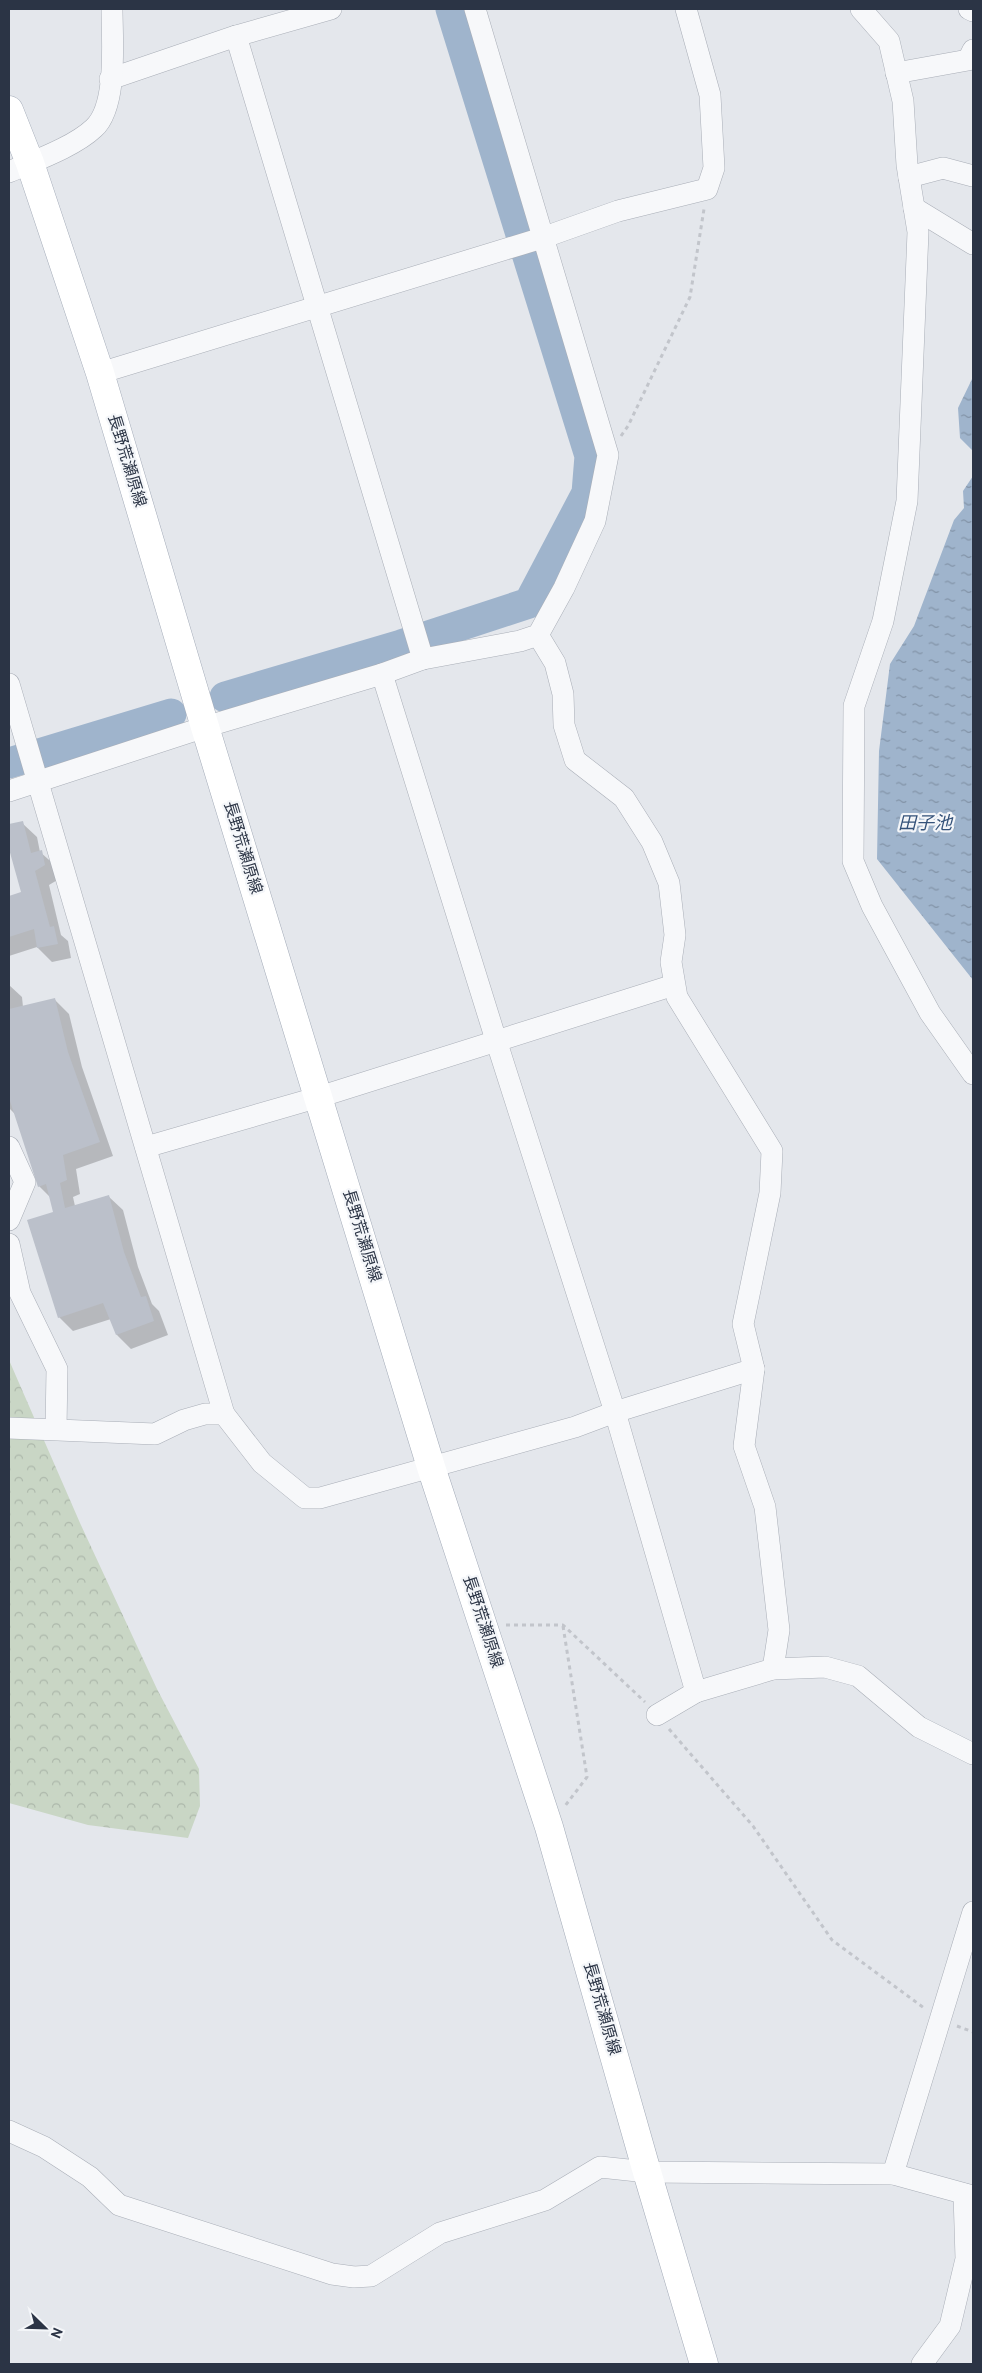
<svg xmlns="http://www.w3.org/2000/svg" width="982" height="2373" viewBox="0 0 982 2373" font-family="Overpass,'Noto Sans JP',sans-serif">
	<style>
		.forest { fill: url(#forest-crowns) }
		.water { fill: url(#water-ripples) }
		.shadow { fill: #0003 }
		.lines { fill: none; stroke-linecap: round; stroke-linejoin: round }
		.river { stroke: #9fb4cc; stroke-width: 31 }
		.building { fill: #bbc0ca }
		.minor-casing { stroke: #a9aeb7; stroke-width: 22 }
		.major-casing { stroke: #a3abb8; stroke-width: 29 }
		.path { stroke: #c2c5cb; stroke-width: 3; stroke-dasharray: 4 4; stroke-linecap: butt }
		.minor { stroke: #f7f8fa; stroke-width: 21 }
		.major { stroke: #fff; stroke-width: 28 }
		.labels { text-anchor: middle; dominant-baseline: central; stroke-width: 4.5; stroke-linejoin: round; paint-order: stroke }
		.street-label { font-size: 16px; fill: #2b3445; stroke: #f4f6f9 }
		.water-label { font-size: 18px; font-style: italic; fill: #34527a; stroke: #f4f6f9 }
	</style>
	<defs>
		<pattern id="forest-crowns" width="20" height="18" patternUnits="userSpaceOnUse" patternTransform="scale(1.25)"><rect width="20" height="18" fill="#c9d6c5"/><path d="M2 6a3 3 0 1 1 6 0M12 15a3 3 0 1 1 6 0" fill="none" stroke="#adb8ab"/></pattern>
		<pattern id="water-ripples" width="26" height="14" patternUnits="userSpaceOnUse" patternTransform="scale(1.25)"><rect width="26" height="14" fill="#9fb4cc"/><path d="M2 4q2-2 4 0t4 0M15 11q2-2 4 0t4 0" fill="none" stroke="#8293a7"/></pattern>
	</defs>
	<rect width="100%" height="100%" fill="#e4e7ec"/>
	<polygon class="forest" points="9,1360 80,1523 157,1689 199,1769 200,1806 188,1838 88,1825 9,1803"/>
	<g class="water">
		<polygon points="973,377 973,455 972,450 960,438 958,408"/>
		<polygon points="973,476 973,980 877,859 879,751 890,664 914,626 954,520 964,508 963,491"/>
	</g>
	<g class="shadow">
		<polygon points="22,823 37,837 40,852 56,866 59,879 49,885 61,935 68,941 71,958 52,962 37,947 9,956 9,897 23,893 9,844 9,826"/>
		<polygon points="9,985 22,997 23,1007 55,1000 69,1014 82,1067 113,1156 76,1169 80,1194 73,1197 75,1206 108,1196 123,1210 138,1267 152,1304 159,1311 168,1335 131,1349 117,1335 111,1319 73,1331 59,1317 54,1213 51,1198 39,1186 16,1115 9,1108"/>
	</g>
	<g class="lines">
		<g class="river">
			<polyline points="225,697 401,645 529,603 587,493 590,456 451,9"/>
			<polyline points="9,763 171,714"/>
		</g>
	</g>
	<g class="building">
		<polygon points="23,821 31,853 42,850 45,865 35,871 50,927 54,926 58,944 37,948 34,929 9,937 9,896 21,892 9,849 9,824"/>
		<polygon points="55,998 68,1052 100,1142 63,1155 67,1180 60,1183 65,1208 109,1195 124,1252 141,1297 146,1296 154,1321 116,1335 103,1303 58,1318 27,1220 53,1212 46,1184 38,1187 9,1098 9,1009"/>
	</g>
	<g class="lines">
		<g class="minor-casing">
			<g id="minor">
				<polyline points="861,9 889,41 903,101 907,165 918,232 907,501 883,621 854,706 853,861 872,906 930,1013 973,1074"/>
				<polyline points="969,9 973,11"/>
				<polyline points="236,36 423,659"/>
				<polyline points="896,73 968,60 973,50"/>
				<polyline points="110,79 236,36 331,9"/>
				<path d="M9 172C34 161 74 147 94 128 118 106 112 40 112 9"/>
				<polyline points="909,177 943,168 973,176"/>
				<polyline points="914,208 973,244"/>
				<polyline points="100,373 542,238 618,211 707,189 714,168 710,95 686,9"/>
				<polyline points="538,635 555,663 563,694 564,725 575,760 624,798 652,842 669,883 675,935 671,962 677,997 772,1151 770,1193 743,1324 754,1369 744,1446 765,1507 779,1630 773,1669"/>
				<polyline points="382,674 496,1040 615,1412 696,1692 773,1669 825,1667 858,1676 919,1727 973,1754"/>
				<polyline points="9,684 224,1414"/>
				<polyline points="9,791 205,727 382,674 423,659 520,641 538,635 564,588 595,521 608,455 475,9"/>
				<polyline points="9,1147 25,1182 9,1220"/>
				<polyline points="146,1147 319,1097 674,985"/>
				<polyline points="9,1244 20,1293 57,1369 56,1429"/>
				<polyline points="9,1428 155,1434 184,1420 205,1414 224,1414 262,1463 305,1498 320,1498 575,1427 615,1412 754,1369"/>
				<polyline points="657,1715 696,1692"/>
				<polyline points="9,2131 44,2147 90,2177 119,2205 332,2274 354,2277 371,2276 440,2233 545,2200 600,2167 647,2172 893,2174 973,2196"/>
				<polyline points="893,2174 973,1912"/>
				<polyline points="922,2364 950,2326 966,2259 964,2194"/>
			</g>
		</g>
		<g class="major-casing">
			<polyline id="major" points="9,110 30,163 100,373 205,727 431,1467 549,1827 647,2172 704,2364"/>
		</g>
		<g class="path">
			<polyline points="621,436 628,426 690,297 704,209"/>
			<polyline points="506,1625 563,1625 645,1702"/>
			<polyline points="563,1626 587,1777 565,1806"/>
			<polyline points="669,1729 753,1826 832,1940 924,2008"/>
			<polyline points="957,2026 973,2032"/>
		</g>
		<use href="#minor" class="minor"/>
		<use href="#major" class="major"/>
	</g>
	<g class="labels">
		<g class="street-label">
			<text transform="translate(126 461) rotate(73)">長野荒瀬原線</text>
			<text transform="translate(242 848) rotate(73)">長野荒瀬原線</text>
			<text transform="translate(361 1236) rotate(73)">長野荒瀬原線</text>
			<text transform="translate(482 1622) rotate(72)">長野荒瀬原線</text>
			<text transform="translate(601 2009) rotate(74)">長野荒瀬原線</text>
		</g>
		<g class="water-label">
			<text x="925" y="824">田子池</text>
		</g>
	</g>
	<rect width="982" height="2373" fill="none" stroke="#2b3445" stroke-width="20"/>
	<g transform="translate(45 2328) rotate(113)" stroke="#f4f6f9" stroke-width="4" paint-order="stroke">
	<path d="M0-4L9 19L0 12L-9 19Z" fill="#2b3445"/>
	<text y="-8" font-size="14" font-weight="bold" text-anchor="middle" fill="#2b3445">N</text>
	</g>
</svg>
